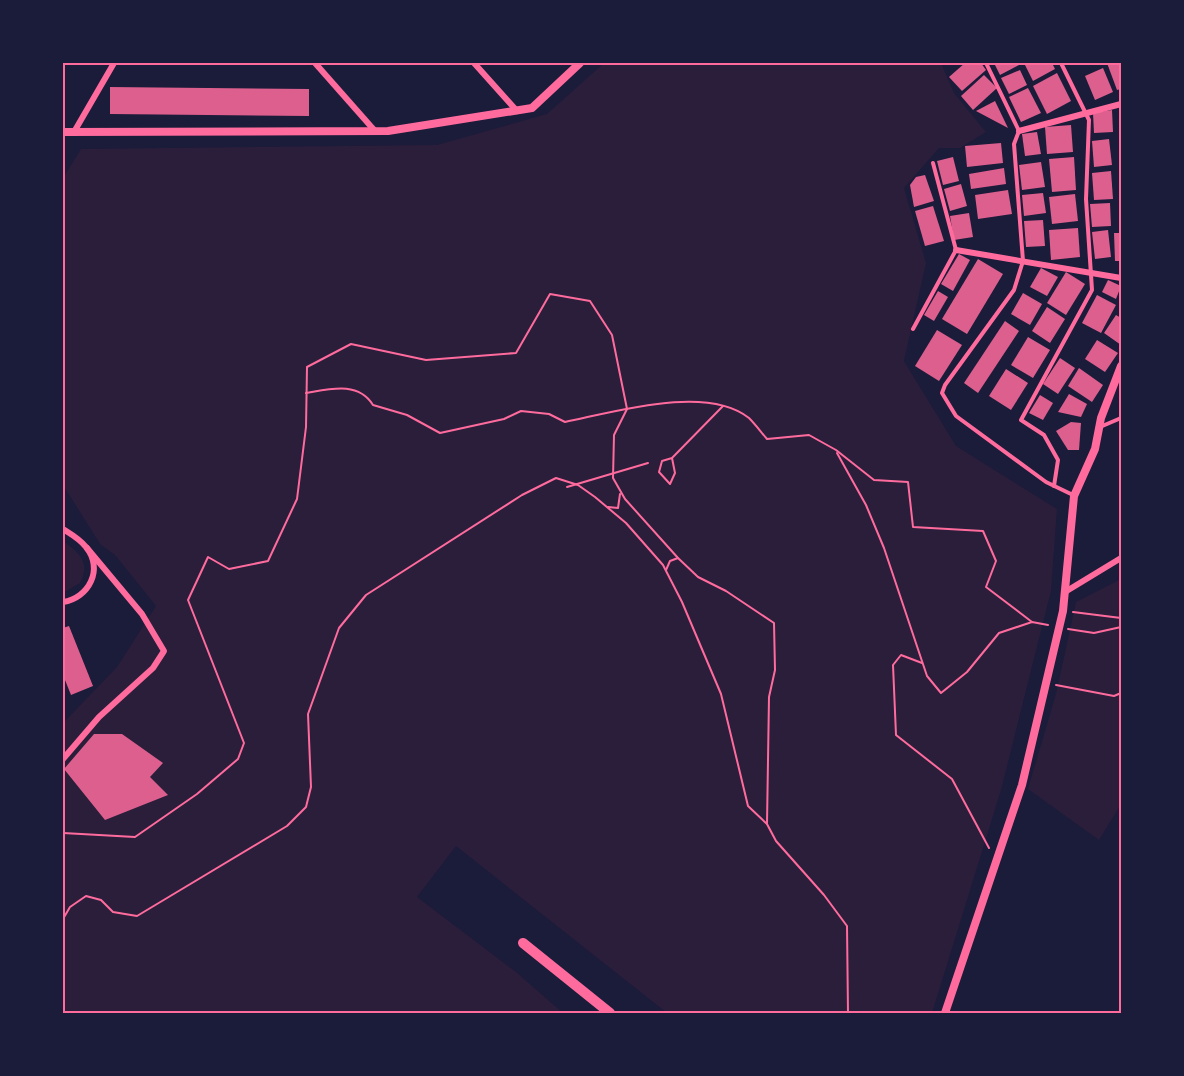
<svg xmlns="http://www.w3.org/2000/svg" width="1184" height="1076" viewBox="0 0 1184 1076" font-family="'PT Sans',sans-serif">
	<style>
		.green { fill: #2a1e3b }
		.building { fill: #dd5f8e }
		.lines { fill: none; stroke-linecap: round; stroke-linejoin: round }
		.path { stroke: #ff6b9d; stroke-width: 2 }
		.service { stroke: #ff6b9d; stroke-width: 4 }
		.minor { stroke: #ff6b9d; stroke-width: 6 }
		.tertiary { stroke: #ff6b9d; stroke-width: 8 }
		.primary { stroke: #ff6b9d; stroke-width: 10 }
		.neatline { fill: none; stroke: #ff6b9d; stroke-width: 2 }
	</style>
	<rect width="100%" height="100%" fill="#1b1b3a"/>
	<g class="green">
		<polygon points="604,63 941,63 954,93 986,132 960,148 939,148 904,188 926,263 904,361 956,446 1057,509 1051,591 1001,790 932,1013 667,1013 456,846 417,897 516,972 563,1013 63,1013 63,723 117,667 156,606 115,555 100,544 63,485 63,178 81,149 437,145 547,114"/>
		<path d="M63 541C79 553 91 562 80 583L63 593Z"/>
		<polygon points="1121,579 1121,804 1099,840 1028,789 1056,694 1076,602"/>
	</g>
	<g class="building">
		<polygon points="965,63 981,63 986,70 962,91 949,77"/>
		<polygon points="994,63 1017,63 1019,65 1000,75"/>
		<polygon points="1024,63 1052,63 1055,69 1033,81"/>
		<polygon points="1107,63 1121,63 1121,89 1117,90"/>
		<polygon points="1103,68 1113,92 1095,100 1085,76"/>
		<polygon points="1020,70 1027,85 1009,94 1001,78"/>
		<polygon points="1057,73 1071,101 1047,114 1033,86"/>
		<polygon points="984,75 997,88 973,110 961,96"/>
		<polygon points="110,87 309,89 309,116 110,114"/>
		<polygon points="1028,88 1041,113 1021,122 1009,97"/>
		<polygon points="995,101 1008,128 976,111"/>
		<polygon points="1112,110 1113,132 1094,133 1093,113"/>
		<polygon points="1071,125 1073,152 1047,154 1045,127"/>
		<polygon points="1037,132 1041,154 1025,156 1022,134"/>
		<polygon points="1109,139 1112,165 1094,167 1092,141"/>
		<polygon points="1001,143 1003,163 967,167 965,146"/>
		<polygon points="953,157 959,181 943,185 937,161"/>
		<polygon points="1074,157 1076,190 1052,192 1049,159"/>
		<polygon points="1041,162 1045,187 1022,190 1019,165"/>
		<polygon points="1004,168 1006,184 971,189 969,174"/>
		<polygon points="1111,171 1113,199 1094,200 1092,173"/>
		<polygon points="925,175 934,201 914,207 910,185 916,177"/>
		<polygon points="961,184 967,206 950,211 944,189"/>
		<polygon points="1008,190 1012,214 978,219 975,195"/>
		<polygon points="1043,193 1046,213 1024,216 1022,195"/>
		<polygon points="1075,194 1078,221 1052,224 1049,197"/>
		<polygon points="1110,203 1111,226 1092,227 1090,204"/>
		<polygon points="933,206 944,241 925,246 915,211"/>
		<polygon points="969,213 973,237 954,240 950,216"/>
		<polygon points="1043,220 1045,246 1026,247 1024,221"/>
		<polygon points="1078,228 1080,257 1051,260 1049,230"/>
		<polygon points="1108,230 1111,257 1095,259 1092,232"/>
		<polygon points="1114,233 1121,233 1121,261 1115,261"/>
		<polygon points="959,254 970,260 953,291 941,284"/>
		<polygon points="978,259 1003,274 967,334 942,319"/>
		<polygon points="1041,268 1058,277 1047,296 1030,287"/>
		<polygon points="1066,272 1085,284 1066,315 1047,303"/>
		<polygon points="1108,280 1121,286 1116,299 1102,292"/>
		<polygon points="938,291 948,297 934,321 924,315"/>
		<polygon points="1023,293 1042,304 1030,325 1011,314"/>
		<polygon points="1097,295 1116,305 1101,333 1082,323"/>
		<polygon points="1047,307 1065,319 1050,343 1032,331"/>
		<polygon points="1116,315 1121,318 1121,345 1104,333"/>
		<polygon points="1005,321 1019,331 978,393 964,383"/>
		<polygon points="937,330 962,345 939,381 915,366"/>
		<polygon points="1028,337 1050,350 1033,378 1011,365"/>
		<polygon points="1097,340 1118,353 1105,372 1085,359"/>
		<polygon points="1060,358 1075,368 1058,394 1043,384"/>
		<polygon points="1079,368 1103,385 1092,402 1068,386"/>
		<polygon points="1006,369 1028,383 1011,410 989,396"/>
		<polygon points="1069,394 1087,404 1081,417 1058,412"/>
		<polygon points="1040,395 1053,403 1043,420 1029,413"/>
		<polygon points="1071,422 1081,423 1079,450 1068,450 1056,431"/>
		<polygon points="69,626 93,686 71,695 63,675 63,628"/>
		<polygon points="94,734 122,734 163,763 150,777 168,795 105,820 64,769"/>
	</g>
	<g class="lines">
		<g class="path">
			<path d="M306 393C330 389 358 381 373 405L407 415 440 433 504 419 521 411 549 414 565 422C614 412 707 384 749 418 755 424 761 432 767 439L809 435 836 450 874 480 908 482 913 527 983 531 996 561 986 587 1032 622"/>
			<polyline points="837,453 866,505 884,548 927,676 941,693 967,672 999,633 1032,622 1048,625"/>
			<polyline points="672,458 675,473 670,484 659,472 662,461 672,458 723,406"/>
			<polyline points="567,487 648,463"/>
			<polyline points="608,507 618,508 620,494"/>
			<polyline points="666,570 670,561 678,558"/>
			<polyline points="1073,612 1121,618"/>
			<polyline points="1068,629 1094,633 1121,627"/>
			<polyline points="922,663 901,655 893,665 896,735 952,779 989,848"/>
			<polyline points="1056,685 1114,696 1121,693"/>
			<polyline points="63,833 135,837 197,794 238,759 244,743 188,600 208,557 229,569 268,561 297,499 306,427 307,367 351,344 426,360 516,353 550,294 590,301 612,335 627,409 614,435 613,478 625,499 678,558 698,577 726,591 774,623 775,670 769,697 767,824"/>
			<polyline points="63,919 70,907 86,896 101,900 113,912 137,916 287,826 306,807 311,787 308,714 339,628 366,595 522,495 556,478 578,485 595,497 626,523 663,565 682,602 721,694 748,806 767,824 776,841 824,895 847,926 848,1013"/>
		</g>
		<g class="service">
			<polyline points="986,63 1019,131 1014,144 1023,261 1014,290 945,385 942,393 956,416 1046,482 1073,495"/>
			<polyline points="913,329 956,250 933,163"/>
			<polyline points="1100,427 1121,418"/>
			<polyline points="1054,486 1058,460 1044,435 1021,420 1092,290 1086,199 1089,120 1061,63"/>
		</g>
		<g class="minor">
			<polyline points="315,63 375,131"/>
			<polyline points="474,63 517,111"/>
			<polyline points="1019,131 1121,104"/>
			<polyline points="74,132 114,63"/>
			<polyline points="956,250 1121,278"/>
			<path d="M63 529C71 534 80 539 86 547 104 569 89 598 63 602"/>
			<polyline points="1065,592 1121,558"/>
			<polyline points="63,759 99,717 153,668 164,651 142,614 87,548"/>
		</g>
		<g class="tertiary">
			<polyline points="63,132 388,131 532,108 580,63"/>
			<polyline points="945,1013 1022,785 1063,611 1074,496 1095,449 1101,418 1121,366"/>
		</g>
		<polyline class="primary" points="523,943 610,1013"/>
	</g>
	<rect width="1184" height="1076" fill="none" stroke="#1b1b3a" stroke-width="129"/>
	<rect x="64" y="64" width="1056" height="948" class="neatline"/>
</svg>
